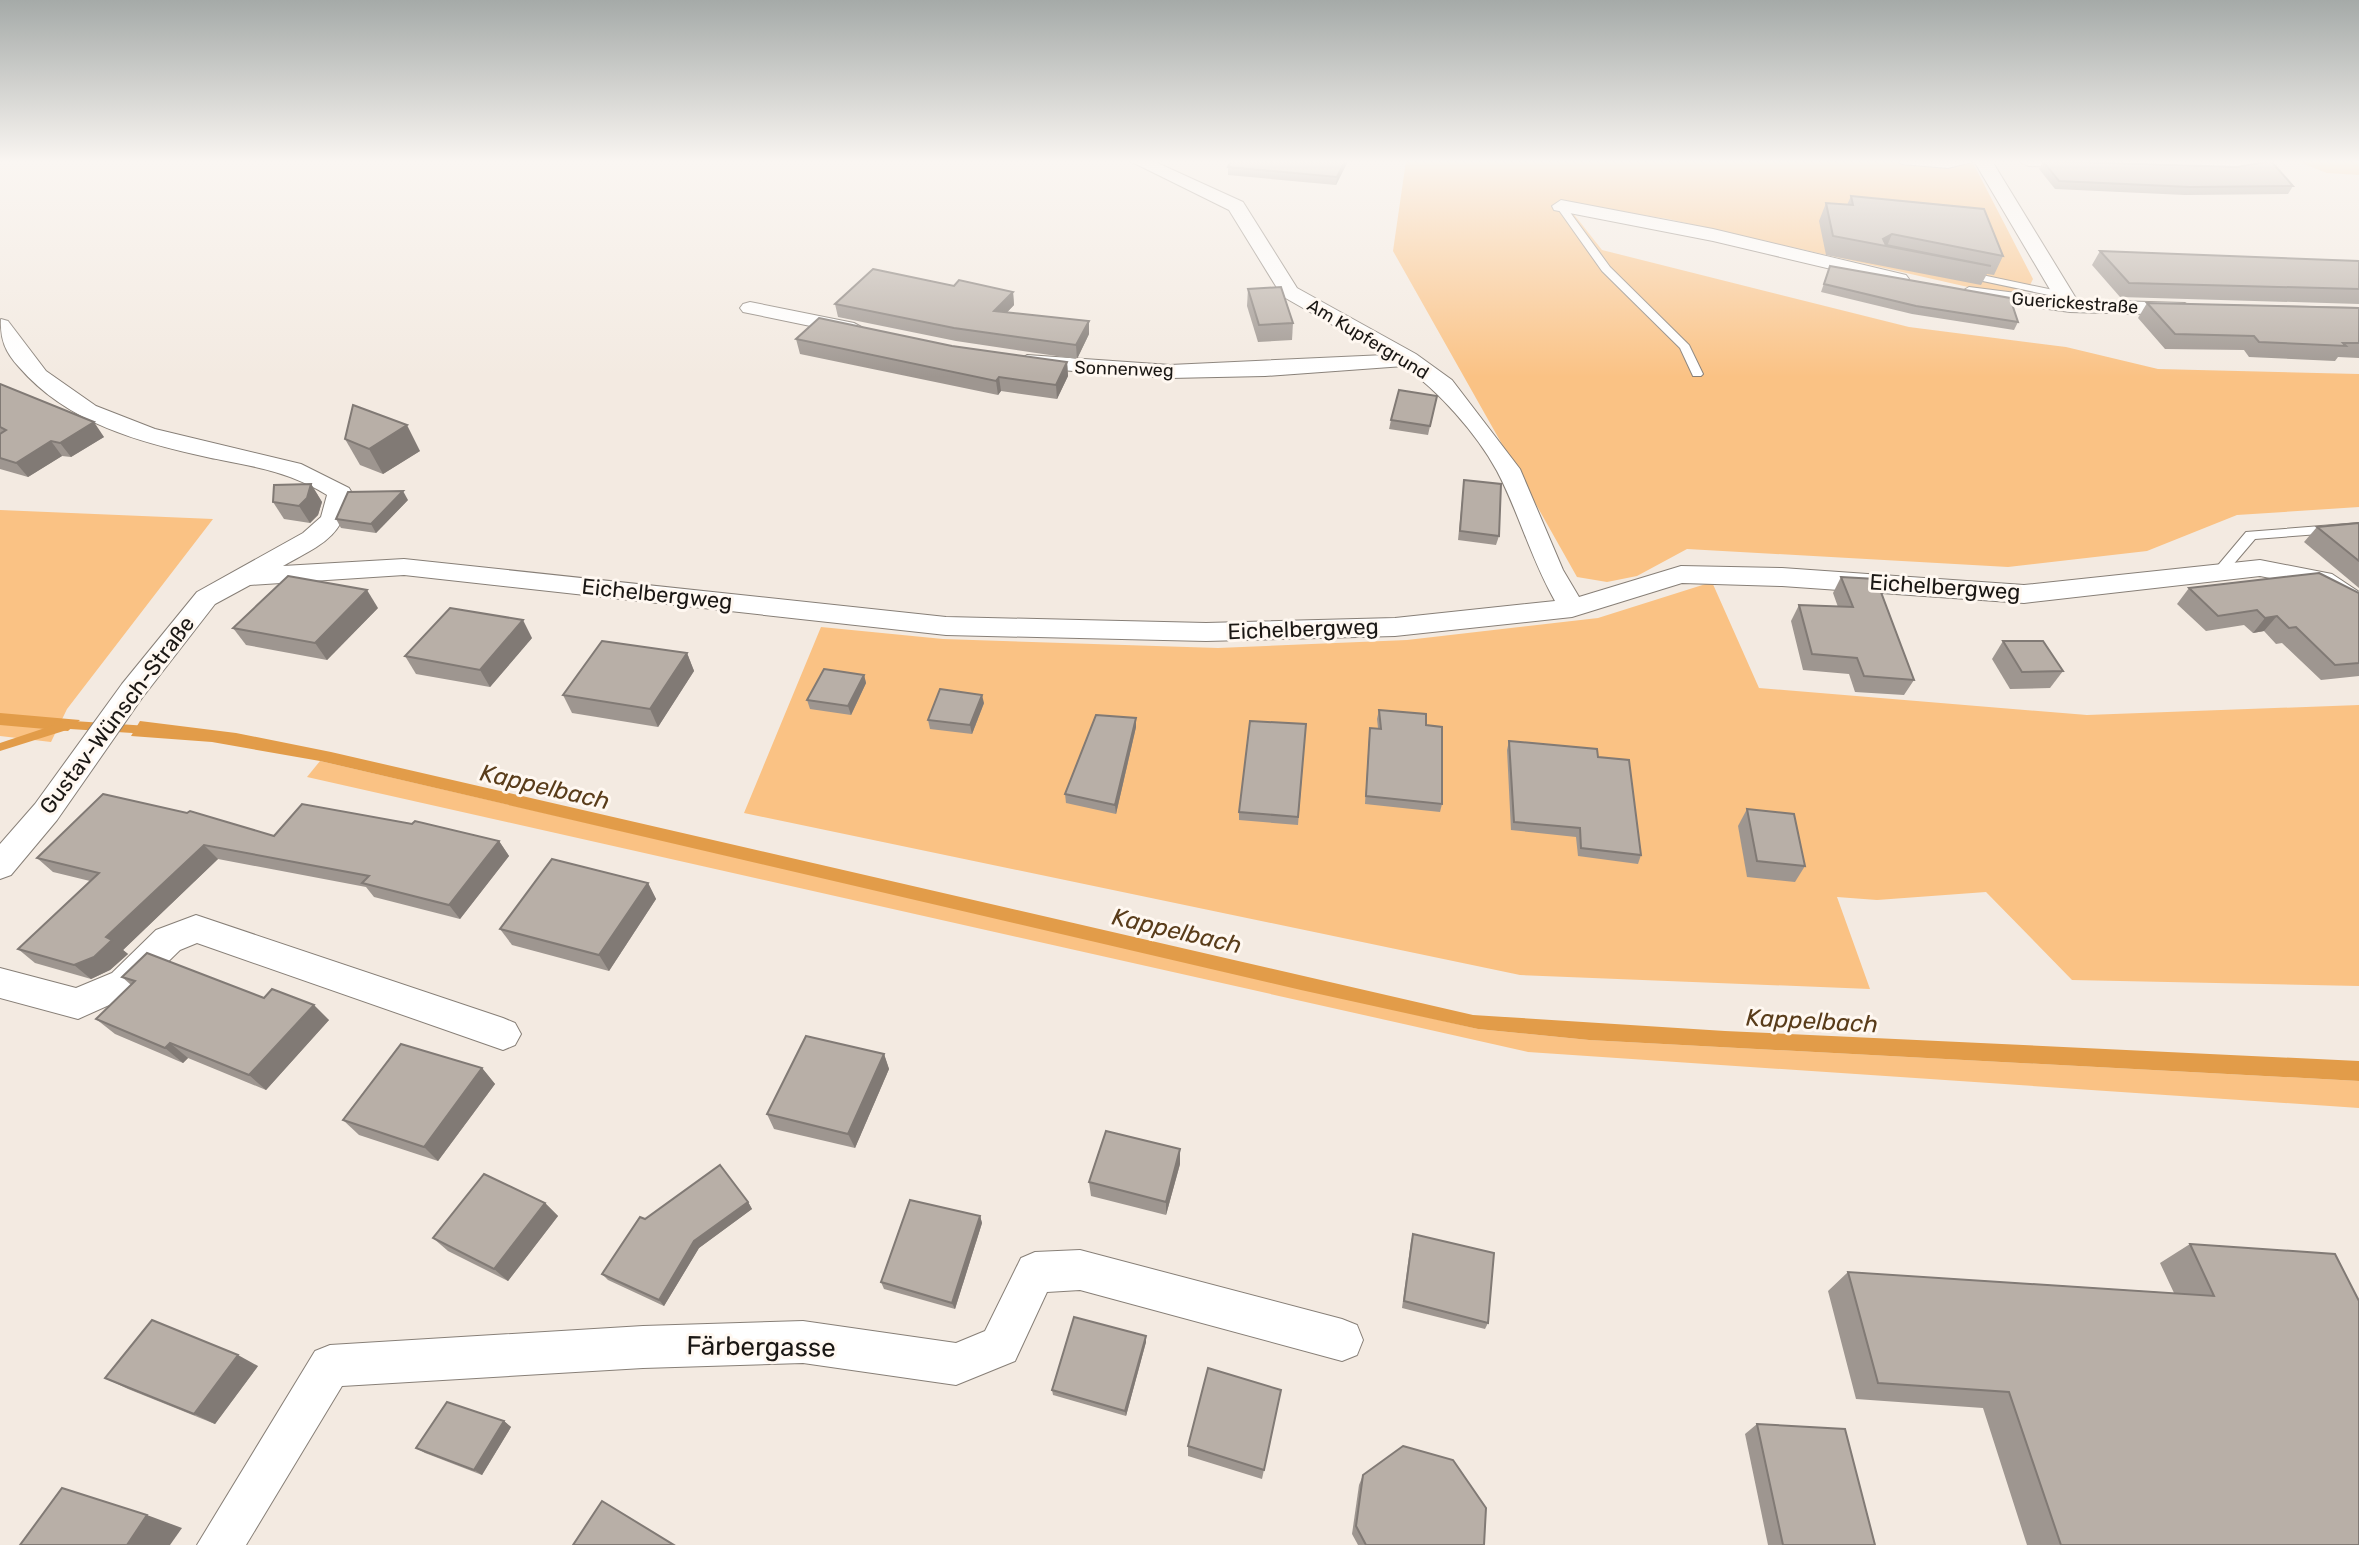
<svg xmlns="http://www.w3.org/2000/svg" width="2359" height="1545" viewBox="0 0 2359 1545" font-family="Rubik,sans-serif">
	<style>
		.green { fill: #fac284 }
		.water { fill: #e29c49 }
		.lines { fill: none; stroke-linecap: round; stroke-linejoin: round }
		.stream { fill: #e29c49; fill-rule: evenodd }
		.service-casing { stroke: #877f77; stroke-width: 2 }
		.minor-casing { stroke: #877f77; stroke-width: 2 }
		.service { fill: #fff; fill-rule: evenodd }
		.minor { fill: #fff; fill-rule: evenodd }
		.wall { fill: #9e9690 }
		.shaded-wall { fill: #817a75 }
		.building { fill: #b8afa7; stroke: #817a75; stroke-width: 2 }
		.labels { text-anchor: middle; dominant-baseline: central; stroke-width: 6; stroke-linejoin: round; paint-order: stroke }
		.far-street-label { font-size: 18px; fill: #1a1714; stroke: #fff8f1 }
		.street-label { font-size: 22px; fill: #1a1714; stroke: #fff8f1 }
		.water-label { font-size: 24px; font-style: italic; fill: #593c1a; stroke: #fff8f1 }
		.near-street-label { font-size: 26px; fill: #1a1714; stroke: #fff8f1 }
	</style>
	<rect width="100%" height="100%" fill="#f3eae1"/>
	<g class="green">
		<polygon points="1406,161 1972,161 2033,279 2027,291 1990,292 1668,219 1565,203 1602,250 1909,327 2066,347 2158,369 2359,374 2359,507 2237,515 2147,551 2008,567 1687,549 1637,576 1607,582 1577,577 1393,251"/>
		<polygon points="2296,161 2359,161 2359,175 2327,173"/>
		<polygon points="0,510 213,519 67,709 51,742 0,736"/>
		<polygon points="1712,582 1759,688 2087,715 2359,705 2359,986 2072,980 1986,892 1877,900 1837,897 1870,989 1520,975 744,813 821,627 943,639 1218,648 1407,640 1598,618"/>
		<polygon points="320,761 1478,1029 1589,1040 2359,1081 2359,1108 1528,1052 307,777"/>
	</g>
	<g class="water">
		<polygon points="0,713 80,720 68,731 0,725"/>
		<polygon points="140,721 236,733 331,752 1473,1015 1725,1031 2359,1061 2359,1081 1589,1040 1478,1029 1301,990 320,761 212,742 131,736"/>
	</g>
	<g class="lines">
		<polygon class="stream" points="59,720 148,726 154,730 148,734 70,729 0,751 0,743 54,725 55,721"/>
		<g class="service-casing">
			<g id="service">
				<polygon points="1897,161 1976,161 1948,168 1902,164"/>
				<polygon points="1558,204 1564,204 1610,267 1689,345 1703,374 1701,376 1693,376 1680,348 1602,271 1556,206"/>
				<polygon points="1963,271 2063,292 2068,295 2063,298 1959,276 1958,274"/>
				<polygon points="2359,523 2359,531 2255,539 2226,573 2216,573 2214,570 2246,532"/>
			</g>
		</g>
		<g class="minor-casing">
			<g id="minor">
				<path d="M1130 161H1153L1243 202 1297 288 1416 354 1452 380 1520 469 1563 570 1579 597 1681 566 1782 568 2024 585 2260 560 2332 574 2359 592V613L2315 587 2260 576 2024 603 1782 586 1682 583 1572 617 1395 636 1206 641 946 635 404 575 250 585 215 604 142 698 57 820 11 875 0 879V844L35 804 122 684 197 592 303 533 321 517 327 495C291 472 252 466 211 458 141 443 67 423 19 367 5 352 0 339 1 319L8 321 46 371 96 406 155 429 301 464 349 488 352 493C341 539 322 544 283 566L404 559 946 617 1206 623 1395 618 1555 601C1531 559 1519 513 1497 471 1476 432 1438 391 1404 366L1265 376 1170 378 1019 367 1016 362 1027 355 1170 365 1385 355 1282 296 1229 210Z"/>
				<polygon points="1974,161 1992,161 2077,300 2185,303 2195,309 2185,315 2070,312 1962,297 1959,293 1969,287 2055,298"/>
				<polygon points="2019,161 2272,161 2269,165 2232,172 2028,166"/>
				<polygon points="1561,200 1713,229 1906,275 1909,279 1899,285 1713,241 1554,210 1552,206"/>
				<polygon points="750,302 854,323 865,329 854,335 743,312 740,308 743,304"/>
				<polygon points="196,915 503,1018 515,1023 521,1034 515,1045 503,1050 197,943 180,950 136,993 78,1019 0,998 0,968 76,988 112,973 156,930"/>
				<polygon points="1080,1250 1342,1319 1357,1325 1363,1340 1357,1355 1342,1361 1080,1290 1047,1292 1015,1361 956,1385 803,1363 643,1368 342,1386 246,1545 197,1545 315,1351 330,1345 643,1326 803,1321 956,1343 985,1331 1021,1258 1035,1252"/>
			</g>
		</g>
		<use href="#service" class="service"/>
		<use href="#minor" class="minor"/>
	</g>
	<g class="wall">
		<polygon points="1231,161 1348,161 1336,185 1228,175 1228,167"/>
		<polygon points="2043,161 2293,186 2288,194 2185,195 2055,189 2039,169"/>
		<polygon points="1851,196 2003,256 1994,275 1987,274 1981,285 1826,255 1819,221 1826,203 1847,205"/>
		<polygon points="2100,251 2359,261 2359,304 2120,297 2092,265"/>
		<polygon points="1830,266 2018,322 2014,330 1912,314 1821,292"/>
		<polygon points="954,286 1013,292 1014,305 1007,312 1089,334 1077,359 956,341 838,317 835,304"/>
		<polygon points="1248,289 1293,323 1292,340 1258,342 1247,306"/>
		<polygon points="2147,303 2359,307 2359,358 2338,357 2335,361 2249,357 2244,350 2165,349 2138,318"/>
		<polygon points="796,339 952,346 1067,362 1068,376 1057,399 1001,391 998,395 800,354"/>
		<polygon points="0,384 104,437 71,457 62,456 28,477 0,469"/>
		<polygon points="1437,396 1428,435 1389,429 1391,420"/>
		<polygon points="345,439 420,451 383,474 360,465"/>
		<polygon points="1464,480 1499,536 1496,545 1458,540"/>
		<polygon points="311,484 322,502 318,515 310,523 284,519 273,502"/>
		<polygon points="408,500 376,533 341,528 336,519"/>
		<polygon points="2359,523 2359,588 2304,542 2317,527"/>
		<polygon points="1841,577 1914,680 1904,695 1855,692 1849,674 1803,670 1791,621 1799,605 1838,607 1833,593"/>
		<polygon points="2189,588 2359,593 2359,676 2321,680 2282,643 2276,644 2264,631 2253,633 2244,625 2206,631 2177,604"/>
		<polygon points="378,608 327,660 246,645 233,628"/>
		<polygon points="532,638 490,687 416,674 405,656"/>
		<polygon points="2003,641 2063,671 2050,688 2010,689 1992,659"/>
		<polygon points="687,653 694,671 658,727 572,713 563,695"/>
		<polygon points="864,675 866,683 851,715 810,709 807,700"/>
		<polygon points="984,703 972,734 930,729 928,720"/>
		<polygon points="1379,710 1426,725 1442,804 1440,812 1365,804 1369,737 1370,728 1378,728 1377,719"/>
		<polygon points="1136,718 1136,727 1116,814 1066,803 1065,794"/>
		<polygon points="1306,724 1298,825 1239,820 1239,812"/>
		<polygon points="1509,741 1598,757 1641,855 1638,864 1578,856 1576,837 1511,830 1507,750"/>
		<polygon points="1747,809 1805,866 1795,882 1747,877 1738,826"/>
		<polygon points="274,836 499,841 509,856 460,919 374,897 366,887 218,859 123,950 128,954 110,970 91,979 35,963 18,949 90,881 53,872 37,858"/>
		<polygon points="648,883 656,899 609,971 512,945 500,929"/>
		<polygon points="122,977 264,998 329,1020 266,1090 188,1058 183,1063 115,1034 96,1019 131,985"/>
		<polygon points="884,1054 889,1069 855,1148 774,1129 767,1114"/>
		<polygon points="482,1068 495,1084 438,1161 359,1135 343,1120"/>
		<polygon points="1180,1164 1166,1215 1091,1196 1089,1182"/>
		<polygon points="748,1202 752,1209 699,1248 664,1306 608,1280 602,1274 645,1219"/>
		<polygon points="545,1203 558,1216 508,1281 448,1251 433,1238"/>
		<polygon points="980,1216 982,1223 955,1309 884,1289 881,1282"/>
		<polygon points="1413,1234 1488,1323 1485,1329 1402,1308 1411,1241"/>
		<polygon points="2190,1244 2359,1545 2027,1545 1983,1408 1856,1399 1828,1291 1848,1272 2174,1293 2160,1263"/>
		<polygon points="1146,1336 1146,1342 1126,1416 1053,1395 1052,1390"/>
		<polygon points="258,1366 215,1424 128,1389 105,1378"/>
		<polygon points="1281,1390 1262,1479 1188,1456 1188,1446"/>
		<polygon points="504,1421 511,1427 482,1475 425,1453 416,1448"/>
		<polygon points="1757,1424 1875,1545 1768,1545 1745,1434"/>
		<polygon points="1363,1475 1484,1545 1358,1545 1352,1534 1359,1485"/>
	</g>
	<g class="shaded-wall">
		<polygon points="1345,161 1348,161 1336,185 1337,177"/>
		<polygon points="1892,234 1887,246 1883,239"/>
		<polygon points="1013,292 1014,305 996,324 994,311"/>
		<polygon points="1089,321 1089,334 1077,359 1076,345"/>
		<polygon points="1067,362 1068,376 1057,399 1056,385"/>
		<polygon points="999,377 1001,391 998,395 996,381"/>
		<polygon points="94,422 104,437 71,457 60,443"/>
		<polygon points="407,425 420,451 383,474 369,449"/>
		<polygon points="51,441 62,456 28,477 16,463"/>
		<polygon points="311,484 322,502 318,515 310,523 299,506"/>
		<polygon points="403,491 408,500 376,533 371,524"/>
		<polygon points="367,590 378,608 327,660 315,643"/>
		<polygon points="2277,616 2264,631 2253,633 2265,618"/>
		<polygon points="523,620 532,638 490,687 480,670"/>
		<polygon points="687,653 694,671 658,727 650,709"/>
		<polygon points="864,675 866,683 851,715 848,706"/>
		<polygon points="982,695 984,703 972,734 970,725"/>
		<polygon points="1136,718 1136,727 1116,814 1115,805"/>
		<polygon points="499,841 509,856 460,919 449,905"/>
		<polygon points="204,845 218,859 123,950 128,954 110,970 91,979 74,965 106,937"/>
		<polygon points="648,883 656,899 609,971 599,955"/>
		<polygon points="314,1005 329,1020 266,1090 249,1075"/>
		<polygon points="170,1043 188,1058 183,1063 165,1048"/>
		<polygon points="884,1054 889,1069 855,1148 848,1134"/>
		<polygon points="482,1068 495,1084 438,1161 424,1147"/>
		<polygon points="1180,1149 1180,1164 1166,1215 1166,1202"/>
		<polygon points="748,1202 752,1209 699,1248 664,1306 659,1300 694,1241"/>
		<polygon points="545,1203 558,1216 508,1281 494,1269"/>
		<polygon points="980,1216 982,1223 955,1309 952,1303"/>
		<polygon points="1146,1336 1146,1342 1126,1416 1125,1411"/>
		<polygon points="238,1355 258,1366 215,1424 194,1414"/>
		<polygon points="504,1421 511,1427 482,1475 474,1470"/>
		<polygon points="147,1515 182,1528 170,1545 127,1545"/>
	</g>
	<g class="building">
		<polygon points="1231,161 1345,161 1337,177 1228,167"/>
		<polygon points="2043,161 2237,167 2271,161 2293,186 2190,187 2059,181"/>
		<polygon points="1851,196 1984,209 2003,256 1892,234 1883,239 1886,245 1991,266 1833,236 1826,203 1853,205"/>
		<polygon points="2100,251 2359,261 2359,289 2129,283"/>
		<polygon points="1830,266 2010,298 2018,322 1916,306 1824,284"/>
		<polygon points="873,269 954,286 959,280 1013,292 994,311 1089,321 1076,345 954,328 835,304"/>
		<polygon points="1281,287 1293,323 1259,325 1248,289"/>
		<polygon points="2147,303 2359,308 2359,343 2343,343 2346,346 2259,342 2254,336 2175,334"/>
		<polygon points="819,318 952,346 1067,362 1056,385 999,377 996,381 796,339"/>
		<polygon points="0,384 94,422 60,443 51,441 16,463 0,458 0,434 6,430 0,427"/>
		<polygon points="1399,390 1437,396 1430,426 1391,420"/>
		<polygon points="353,405 407,425 369,449 345,439"/>
		<polygon points="1464,480 1501,484 1499,536 1460,531"/>
		<polygon points="311,484 307,498 299,506 273,502 274,485"/>
		<polygon points="403,491 371,524 336,519 348,492"/>
		<polygon points="2359,523 2359,561 2317,527"/>
		<polygon points="2319,573 2359,593 2359,663 2335,665 2296,627 2289,628 2277,616 2265,618 2257,610 2218,616 2189,588"/>
		<polygon points="288,576 367,590 315,643 233,628"/>
		<polygon points="1841,577 1876,579 1914,680 1864,676 1857,658 1812,654 1799,605 1853,607"/>
		<polygon points="450,608 523,620 480,670 405,656"/>
		<polygon points="602,641 687,653 650,709 563,695"/>
		<polygon points="2003,641 2043,641 2063,671 2022,672"/>
		<polygon points="824,669 864,675 848,706 807,700"/>
		<polygon points="940,689 982,695 970,725 928,720"/>
		<polygon points="1379,710 1426,714 1426,725 1442,727 1442,804 1366,796 1370,728 1381,729"/>
		<polygon points="1096,715 1136,718 1115,805 1065,794"/>
		<polygon points="1250,721 1306,724 1298,817 1239,812"/>
		<polygon points="1509,741 1597,749 1598,757 1629,760 1641,855 1581,848 1580,828 1514,822"/>
		<polygon points="103,794 187,813 190,811 274,836 302,804 412,824 415,821 499,841 449,905 362,883 369,876 204,845 106,937 112,940 94,957 74,965 18,949 99,873 37,858"/>
		<polygon points="1747,809 1794,814 1805,866 1757,861"/>
		<polygon points="552,859 648,883 599,955 500,929"/>
		<polygon points="147,953 264,998 272,989 314,1005 249,1075 170,1043 165,1048 96,1019 135,981 122,977"/>
		<polygon points="806,1036 884,1054 848,1134 767,1114"/>
		<polygon points="401,1044 482,1068 424,1147 343,1120"/>
		<polygon points="1106,1131 1180,1149 1166,1202 1089,1182"/>
		<polygon points="720,1165 748,1202 694,1241 659,1300 602,1274 640,1217 645,1219"/>
		<polygon points="484,1174 545,1203 494,1269 433,1238"/>
		<polygon points="910,1200 980,1216 952,1303 881,1282"/>
		<polygon points="1413,1234 1494,1253 1488,1323 1404,1301"/>
		<polygon points="2190,1244 2335,1254 2359,1301 2359,1545 2061,1545 2009,1392 1878,1383 1848,1272 2214,1296"/>
		<polygon points="1074,1317 1146,1336 1125,1411 1052,1390"/>
		<polygon points="152,1320 238,1355 194,1414 105,1378"/>
		<polygon points="1208,1368 1281,1390 1264,1470 1188,1446"/>
		<polygon points="447,1402 504,1421 474,1470 416,1448"/>
		<polygon points="1757,1424 1845,1429 1875,1545 1783,1545"/>
		<polygon points="1403,1446 1453,1460 1486,1508 1484,1545 1366,1545 1356,1526 1363,1475"/>
		<polygon points="62,1488 147,1515 127,1545 20,1545"/>
		<polygon points="602,1501 674,1545 573,1545"/>
	</g>
	<linearGradient id="sky" x2="0" y2="1"><stop stop-color="#a5aaa8"/><stop offset="0.43" stop-color="#faf6f2"/><stop offset="1" stop-color="#faf6f2" stop-opacity="0"/></linearGradient>
	<rect width="2359" height="377" fill="url(#sky)"/>
	<g class="labels">
		<g class="far-street-label">
			<text transform="translate(2075 303) rotate(4)">Guerickestraße</text>
			<text transform="translate(1368 339) rotate(31)">Am Kupfergrund</text>
			<text transform="translate(1124 369) rotate(2)">Sonnenweg</text>
		</g>
		<g class="street-label">
			<text transform="translate(1945 587) rotate(4)">Eichelbergweg</text>
			<text transform="translate(657 594) rotate(6)">Eichelbergweg</text>
			<text transform="translate(1303 629) rotate(-2)">Eichelbergweg</text>
			<text transform="translate(117 715) rotate(-53)">Gustav-Wünsch-Straße</text>
		</g>
		<g class="water-label">
			<text transform="translate(545 787) rotate(13)">Kappelbach</text>
			<text transform="translate(1177 931) rotate(13)">Kappelbach</text>
			<text transform="translate(1812 1021) rotate(3)">Kappelbach</text>
		</g>
		<g class="near-street-label">
			<text transform="translate(761 1347) rotate(1)">Färbergasse</text>
		</g>
	</g>
</svg>
